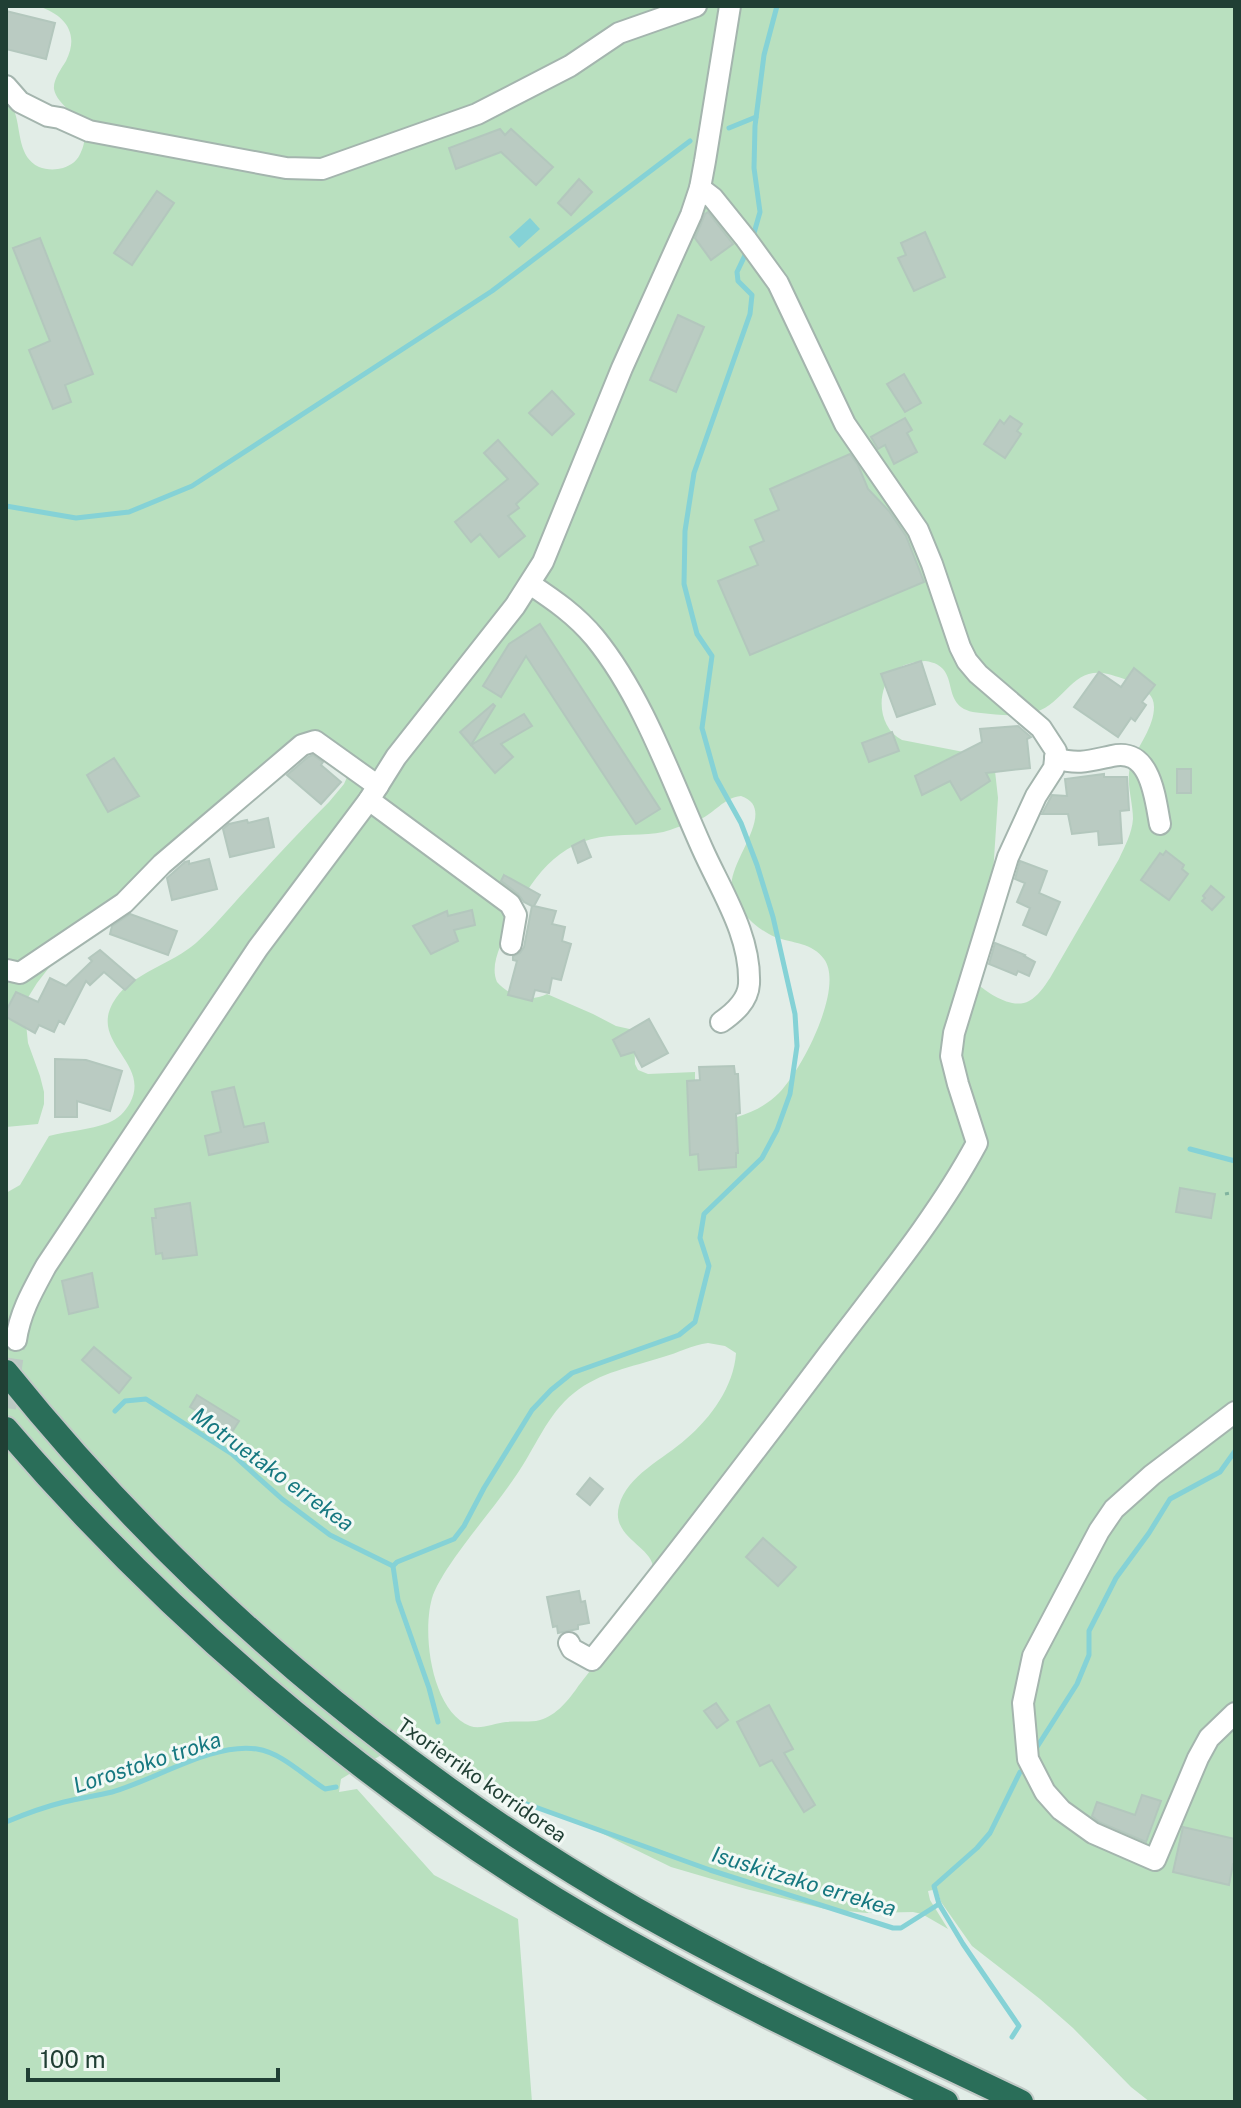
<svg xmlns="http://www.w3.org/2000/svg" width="1241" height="2108" viewBox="0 0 1241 2108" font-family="'Public Sans',sans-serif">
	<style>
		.green { fill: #b9e0bf; fill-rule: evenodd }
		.water { fill: #85d2d6 }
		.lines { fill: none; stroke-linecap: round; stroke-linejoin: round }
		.stream { stroke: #85d2d6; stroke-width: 5 }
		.building { fill: #bacbc2; stroke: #b3c7bd; stroke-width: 2 }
		.minor-tunnel { stroke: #bbcac3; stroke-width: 20; stroke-dasharray: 20 10; stroke-linecap: butt }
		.minor-casing { stroke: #a4b5ae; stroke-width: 24 }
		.highway-casing { stroke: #c1c9c6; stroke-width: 28 }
		.path { stroke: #80b39e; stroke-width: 3; stroke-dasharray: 4 6; stroke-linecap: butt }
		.minor { stroke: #fff; stroke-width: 20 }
		.highway { stroke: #2a6e59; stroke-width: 24 }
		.labels { text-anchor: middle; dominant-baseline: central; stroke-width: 6; stroke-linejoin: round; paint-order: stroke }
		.street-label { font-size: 20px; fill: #203f34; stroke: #f2f9f5 }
		.water-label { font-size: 22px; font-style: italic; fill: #167880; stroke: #f2f9f5 }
	</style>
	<rect width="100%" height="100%" fill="#e2ede7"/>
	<path class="green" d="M38 6H1235V2102H1150L1131 2087 1073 2028 1040 1999 972 1946 941 1902 937 1889 928 1891 930 1900 948 1929 922 1914 913 1912 867 1913 825 1909 746 1889 671 1867 591 1828 541 1810 504 1792 415 1735 341 1779 339 1792 357 1789 434 1875 518 1919 532 2102H6V1193L20 1185 49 1136C68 1131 90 1130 108 1123 118 1119 125 1112 130 1103 152 1061 85 1042 116 998 133 973 172 964 196 943 214 927 229 908 246 890 273 860 301 830 329 802L344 784 348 775 316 746 62 951 37 983 24 1004 28 1043 40 1076 44 1092V1104L38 1124 6 1127V97C9 102 13 107 15 113 21 131 18 157 39 167 46 170 56 170 63 168 72 165 78 160 81 152 96 120 57 109 54 89 53 80 61 69 66 61 80 33 65 15 38 6ZM925 661C966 666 934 710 981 713 998 715 1020 717 1036 712 1066 702 1072 666 1108 674 1118 677 1128 679 1137 685 1146 691 1154 695 1154 707 1154 727 1138 746 1131 764 1125 782 1133 800 1133 819 1132 833 1125 846 1119 859L1050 978C1044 987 1038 996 1029 1001 1012 1010 988 993 976 983L992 889 998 798 995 771 974 754 902 740C878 728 875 691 894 672 901 664 914 662 925 661ZM741 796C780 809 727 862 732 888 735 909 756 929 775 937 792 943 813 943 824 959 845 988 801 1071 779 1093 767 1105 753 1112 737 1117L731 1136 695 1104V1072L648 1074 638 1070 635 1064 634 1030 616 1026 593 1014 547 994C530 1003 509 996 497 982 489 964 503 941 510 924 529 880 558 840 609 836 628 834 653 836 670 830 680 826 690 824 699 820 715 813 723 798 741 796ZM708 1343 725 1346 736 1353C734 1386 711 1418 686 1439 664 1459 627 1475 619 1506 610 1539 657 1547 653 1572 648 1600 596 1663 577 1688 567 1702 554 1718 536 1721 526 1722 516 1721 506 1722 494 1723 481 1730 470 1726 431 1711 421 1630 433 1595 436 1587 442 1577 447 1569 468 1537 494 1508 515 1477 535 1449 547 1414 574 1393 600 1372 632 1367 663 1357 678 1353 692 1345 708 1343Z"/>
	<polygon class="water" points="530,218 540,229 519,248 509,237"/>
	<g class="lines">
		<g class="stream">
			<polyline points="729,128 756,117"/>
			<polyline points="752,240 760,212 754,168 755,126 764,55 777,6"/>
			<polyline points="6,506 76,518 129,512 192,486 492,291 690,141"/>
			<polyline points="1190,1149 1235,1161"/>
			<polyline points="115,1411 125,1401 146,1399 232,1454 282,1499 330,1535 393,1566 397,1562 454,1539 464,1526 484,1488 532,1410 551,1390 572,1373 679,1335 695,1322 709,1266 700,1238 704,1214 762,1158 777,1130 790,1094 797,1046 795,1014 773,917 757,865 741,823 716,778 702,728 712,656 697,634 684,584 685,531 694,473 750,314 752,295 738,281 737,272 748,249"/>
			<polyline points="393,1566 398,1600 429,1688 438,1722"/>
			<polyline points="1037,1747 1077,1684 1089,1655 1089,1631 1116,1578 1149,1533 1170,1499 1220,1472 1235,1451"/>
			<polyline points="502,1798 513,1799 710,1870 893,1928 901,1928 939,1904 934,1886 977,1848 990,1833 1020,1772"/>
			<path d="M6 1822C25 1814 44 1807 64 1802 80 1798 96 1796 112 1792 155 1780 213 1742 257 1749 282 1753 303 1775 325 1789L336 1787"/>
			<polyline points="939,1904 963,1944 1019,2026 1012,2037"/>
		</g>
	</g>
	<g class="building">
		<polygon points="6,11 55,23 46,59 6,49"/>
		<polygon points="500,129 505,135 511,129 553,167 536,185 501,152 456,169 449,148"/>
		<polygon points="579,179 592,192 571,215 558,203"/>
		<polygon points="157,191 174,203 132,265 114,253"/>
		<polygon points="708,212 733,244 711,260 695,238 705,214"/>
		<polygon points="925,232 945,277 914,291 898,258 906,255 901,243"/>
		<polygon points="40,238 93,374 65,385 71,402 53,409 29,350 50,341 13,248"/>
		<polygon points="678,315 704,327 676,392 650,380"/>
		<polygon points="904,374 921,403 905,412 887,384"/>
		<polygon points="552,391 574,414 552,435 529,413"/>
		<polygon points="1010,416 1022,424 1017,431 1021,434 1005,458 984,444 1000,420 1004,424"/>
		<polygon points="905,418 912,430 907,433 917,452 894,464 885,445 878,449 871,437"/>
		<polygon points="498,440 538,484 516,504 519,508 508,516 525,536 499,557 480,534 471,542 455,522 508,479 484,453"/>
		<polygon points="850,454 858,465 868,489 889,511 906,536 924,582 750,655 718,581 758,565 750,547 764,541 755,520 779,510 770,489"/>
		<polygon points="540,624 660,809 636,824 526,656 501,697 483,686 509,644"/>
		<polygon points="921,661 935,704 897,717 881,674"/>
		<polygon points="1134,668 1155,685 1142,702 1146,705 1135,721 1131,718 1118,737 1074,707 1099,672 1121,687"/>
		<polygon points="493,704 495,706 471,745 460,732"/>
		<polygon points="524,714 532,726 501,744 513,757 495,773 471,745"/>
		<polygon points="1018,726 1031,737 1027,739 1030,768 986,773 990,781 961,800 950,781 922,795 915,776 982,742 980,729"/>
		<polygon points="892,732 899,751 869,762 862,743"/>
		<polygon points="313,755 323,762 321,765 341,782 321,804 287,775 308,757"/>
		<polygon points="114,758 139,796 108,812 87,775"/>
		<rect x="1177" y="769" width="14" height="24"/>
		<polygon points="1104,774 1104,777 1127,777 1129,810 1120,811 1122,843 1099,845 1098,831 1072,834 1068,814 1042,814 1052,795 1067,796 1065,779"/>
		<polygon points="268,818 274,847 230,857 223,829 229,824 247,820 248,823"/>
		<polygon points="584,840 591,857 578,863 572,846"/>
		<polygon points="1166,851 1184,865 1182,869 1188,874 1169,900 1141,880 1160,853 1163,855"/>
		<polygon points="209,859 217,889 172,900 167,878 185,862 189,861 189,864"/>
		<polygon points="1020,861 1047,871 1039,893 1060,902 1046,935 1023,925 1030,908 1017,902 1025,883 1015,879"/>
		<polygon points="504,875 540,895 534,906 556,911 552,924 565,927 562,941 571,944 561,980 552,978 549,993 535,990 532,1001 508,995 517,961 513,960 513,956 520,953 524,947 532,906 524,902 518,894 501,881"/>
		<polygon points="1211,886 1224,897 1212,910 1202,901 1205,898 1203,896"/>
		<polygon points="472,910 475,925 454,930 458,941 431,954 413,926 447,911 448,916"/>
		<polygon points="130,914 177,931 168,955 110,934 112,926"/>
		<polygon points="995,943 1025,955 1024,956 1035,962 1029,976 1018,971 1016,975 989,964"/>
		<polygon points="100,950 135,980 125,990 104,972 90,985 86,981 64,1024 59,1021 54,1032 39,1025 35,1033 6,1017 6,1011 16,992 38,1002 50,978 66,986 92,961 89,958"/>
		<polygon points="649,1019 668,1053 642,1067 634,1052 621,1056 613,1040"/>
		<polygon points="55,1059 86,1060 122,1071 110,1111 77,1101 77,1117 55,1117"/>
		<polygon points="734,1066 735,1074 738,1074 740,1113 736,1114 738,1153 736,1153 736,1167 699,1170 698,1154 690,1155 687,1081 700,1080 699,1067"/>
		<polygon points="234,1087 244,1127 264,1123 268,1142 209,1155 205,1136 221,1132 212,1092"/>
		<polygon points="1180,1188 1215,1194 1211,1218 1176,1212"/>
		<polygon points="190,1203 197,1255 163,1259 162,1253 156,1254 152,1218 156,1218 155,1209"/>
		<polygon points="92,1273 98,1307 69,1314 62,1281"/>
		<polygon points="94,1347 131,1378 119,1393 82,1360"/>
		<polygon points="197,1395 239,1421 232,1432 190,1407"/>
		<polygon points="590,1478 603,1489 590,1505 577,1494"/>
		<polygon points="763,1538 796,1567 778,1586 746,1557"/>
		<polygon points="579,1591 581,1602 585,1601 589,1623 578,1625 578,1629 558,1633 557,1626 553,1627 547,1597"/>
		<polygon points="716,1703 728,1720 717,1728 704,1711"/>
		<polygon points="769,1705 793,1749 784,1753 815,1805 804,1812 772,1760 760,1766 737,1722"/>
		<polygon points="1142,1795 1161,1801 1146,1842 1099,1822 1092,1816 1097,1802 1135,1815"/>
		<polygon points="1183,1827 1235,1839 1235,1864 1233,1864 1229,1885 1173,1872"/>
	</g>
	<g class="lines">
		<polyline class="minor-tunnel" points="6,1408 16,1340"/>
		<g class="minor-casing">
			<g id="minor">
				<polyline points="6,86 20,102 48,116 60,118 89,131 286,168 322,169 477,114 570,66 619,33 696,6"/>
				<path d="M530 584C554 600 576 615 595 638 643 697 671 779 702 848 721 891 751 935 749 984 748 1001 734 1013 721 1022"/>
				<path d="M1055 758C1078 765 1089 761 1112 756 1151 747 1155 798 1160 824"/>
				<polyline points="369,800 510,904 516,915 511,944"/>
				<polyline points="7,970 20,973 124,903 162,864 302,745 315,741 378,786"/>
				<path d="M16 1340C20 1312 33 1290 46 1266L258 948 369 800 396 757 515 606 543 562 622 368 691 215 700 188 705 161 730 6"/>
				<polyline points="1235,1412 1152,1475 1114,1509 1099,1531 1033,1656 1023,1703 1028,1759 1045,1792 1061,1810 1093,1833 1155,1860 1198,1758 1209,1738 1235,1713"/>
				<path d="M569 1643 572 1649 592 1660C673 1559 752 1456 830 1352 880 1286 938 1216 977 1143L958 1084 951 1056 954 1033 1008 857 1036 796 1054 768 1056 751 1041 728 978 674 967 661 960 647 932 564 918 530 845 424 778 283 746 239 713 198 700 188"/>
			</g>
		</g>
		<g class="highway-casing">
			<g id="highway">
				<path d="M6 1372C180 1588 395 1771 635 1909 760 1980 892 2040 1021 2102"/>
				<path d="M6 1429C161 1610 351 1774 555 1899 680 1975 813 2039 946 2102"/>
			</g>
		</g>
		<polyline class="path" points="1225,1194 1235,1192"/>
		<use href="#minor" class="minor"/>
		<use href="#highway" class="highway"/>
	</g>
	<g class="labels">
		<g class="street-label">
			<text transform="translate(482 1780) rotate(35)">Txorierriko korridorea</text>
		</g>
		<g class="water-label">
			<text transform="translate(273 1469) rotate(36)">Motruetako errekea</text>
			<text transform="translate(147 1762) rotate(-18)">Lorostoko troka</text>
			<text transform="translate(804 1881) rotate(17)">Isuskitzako errekea</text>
		</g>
	</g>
	<rect width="1241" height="2108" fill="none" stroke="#203f34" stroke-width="16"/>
	<path d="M28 2068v12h250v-12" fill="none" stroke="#203f34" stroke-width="4"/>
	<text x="40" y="2068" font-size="24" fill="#203f34" stroke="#f2f9f5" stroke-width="6" paint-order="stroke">100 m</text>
</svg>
